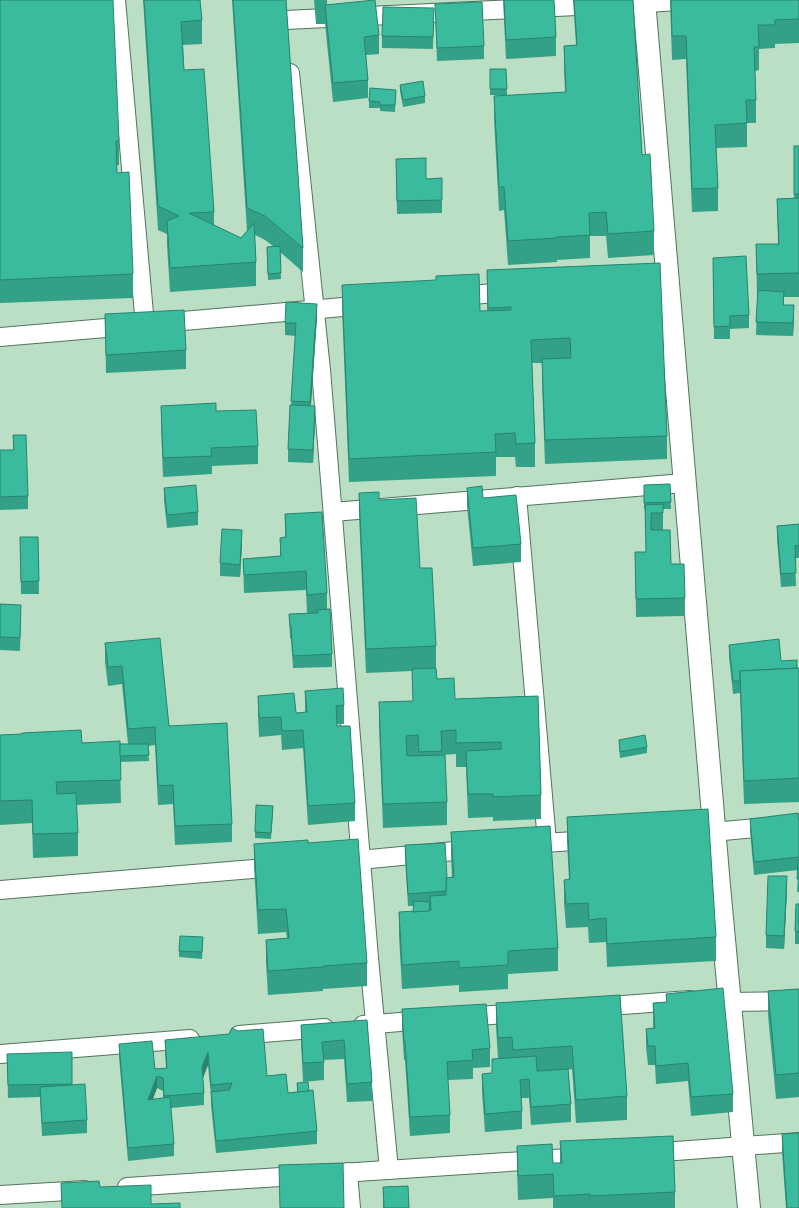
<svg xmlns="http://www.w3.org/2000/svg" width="799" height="1208" viewBox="0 0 799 1208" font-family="Lato,sans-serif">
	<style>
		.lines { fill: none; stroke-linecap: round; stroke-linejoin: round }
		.street-casing { stroke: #52745d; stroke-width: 20 }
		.secondary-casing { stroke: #52745d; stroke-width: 24 }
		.street { stroke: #fff; stroke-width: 18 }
		.secondary { stroke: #fff; stroke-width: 22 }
		.wall { fill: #33a187; fill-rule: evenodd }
		.shaded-wall { fill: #29836e }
		.building { fill: #3bbb9d; stroke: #29836e }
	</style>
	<rect width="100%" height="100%" fill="#badfc4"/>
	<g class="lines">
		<g class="street-casing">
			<g id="street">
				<polyline points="116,0 145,325"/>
				<polyline points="631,4 695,0"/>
				<polyline points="285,20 598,5"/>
				<polyline points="290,73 321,370 369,958 389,1170"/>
				<polyline points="455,297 511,291"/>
				<polyline points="160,323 366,305"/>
				<polyline points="0,337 129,326"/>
				<polyline points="517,496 547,842"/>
				<polyline points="333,512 684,483"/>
				<polyline points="702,833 799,824"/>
				<polyline points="527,844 591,840"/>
				<polyline points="349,861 475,849"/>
				<polyline points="0,890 278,867"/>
				<polyline points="716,1001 730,1002 799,1001"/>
				<polyline points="596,1007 690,1000"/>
				<polyline points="463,1017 521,1013"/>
				<polyline points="363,1025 425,1020"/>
				<polyline points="239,1035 325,1028"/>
				<polyline points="0,1054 190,1039"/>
				<polyline points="649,1153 799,1142"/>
				<polyline points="348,1172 351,1208"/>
				<polyline points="127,1187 584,1157"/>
				<polyline points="0,1195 85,1190"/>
			</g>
		</g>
		<g class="secondary-casing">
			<polyline id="secondary" points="644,0 719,886 749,1208"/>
		</g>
		<use href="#street" class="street"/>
		<use href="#secondary" class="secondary"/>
	</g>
	<g class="wall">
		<polygon points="0,0 119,141 119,165 116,165 117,173 133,274 133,298 0,303"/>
		<polygon points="143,0 200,0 202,20 202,44 183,45 184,70 214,212 214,225 241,238 247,231 232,0 286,0 303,248 303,272 280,252 281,279 268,280 267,247 273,246 265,240 255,235 256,262 256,286 170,292 167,245 167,234 158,230"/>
		<polygon points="314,0 327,0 327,5 379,35 379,54 366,55 368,80 368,98 333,102 325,24 316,24"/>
		<polygon points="503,0 554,0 556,37 556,56 506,59"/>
		<polygon points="573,0 633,0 642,155 654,231 654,255 608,258 606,236 590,236 590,258 557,260 557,262 508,265 504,210 499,211 494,120 494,96 565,92 564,69 564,46 576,45"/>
		<polygon points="670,0 799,0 799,43 775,44 775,48 759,49 759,70 755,71 756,100 756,123 747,123 747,147 716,148 718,188 718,211 692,212 686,59 672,60"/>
		<polygon points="435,4 484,46 484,59 437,61"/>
		<polygon points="434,8 433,49 382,48 382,36"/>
		<polygon points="490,69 506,69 507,95 490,95"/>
		<polygon points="400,85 425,96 425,103 403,107 400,91"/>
		<polygon points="396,90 395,112 380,111 380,108 369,108 369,101"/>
		<polygon points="794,146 799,146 799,297 784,297 784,305 794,318 793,336 756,335 757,298 756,244 778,244 777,199 794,198"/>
		<polygon points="396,171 426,179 442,178 442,213 397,214"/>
		<polygon points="713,258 749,315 749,328 730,329 730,339 714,339"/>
		<polygon points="660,263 667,436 667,459 545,464 542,383 542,363 532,363 535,443 535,467 516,467 515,457 496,457 496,476 349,482 342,308 342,285 480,311 487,311 487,270"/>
		<polygon points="105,314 186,350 186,369 106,373"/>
		<polygon points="317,317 311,406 315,419 313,463 288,462 288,449 296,336 285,335 285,323"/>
		<polygon points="161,406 216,411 258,446 258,464 212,466 212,474 163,477 161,424"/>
		<polygon points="13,435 28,496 28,509 0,510 0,450 13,450"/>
		<polygon points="670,484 671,509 663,509 663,530 671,564 685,598 685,616 636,617 635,552 646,552 645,509 644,509 644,485"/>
		<polygon points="164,488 198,512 198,525 167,528 164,500"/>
		<polygon points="467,488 483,498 521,544 521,562 473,566 467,506"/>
		<polygon points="359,493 379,500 420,568 436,646 436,668 437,679 455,699 538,696 541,795 541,819 493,821 493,817 468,818 466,767 456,767 456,754 442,755 447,802 447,825 383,828 379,726 379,702 413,701 412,671 366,673 359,516"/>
		<polygon points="285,514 327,593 327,610 332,654 332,667 293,668 291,638 290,639 289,614 317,613 307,613 306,590 244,593 243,559 280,556 280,538 285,537"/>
		<polygon points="799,524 799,558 795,558 796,586 781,587 777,539 777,526"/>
		<polygon points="20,537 38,537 39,594 21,594"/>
		<polygon points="242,543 240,577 220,576 220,563"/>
		<polygon points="0,604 21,617 20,651 0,650"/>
		<polygon points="105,643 169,726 232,824 232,842 175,845 173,804 158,805 155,745 148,746 149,761 120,762 121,803 76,805 78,833 78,856 33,858 32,823 0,825 0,735 82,743 128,744 122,684 108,686 105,662"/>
		<polygon points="729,645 781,661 797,668 799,668 799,802 744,804 740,693 733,694 729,657"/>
		<polygon points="305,691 344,705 344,724 337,724 337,726 355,803 355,821 308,825 303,748 282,750 281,735 259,737 258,714 258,696 296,713 305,713"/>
		<polygon points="619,740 647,747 647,753 620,758 619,746"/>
		<polygon points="273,812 271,839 255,838 255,832"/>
		<polygon points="567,817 716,937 716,961 607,967 606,942 589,943 588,927 566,928 564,903 564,880 569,880 567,841"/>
		<polygon points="750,819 799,824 799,892 797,892 798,870 754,875 750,831"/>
		<polygon points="451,832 558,948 558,971 508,974 508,989 459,992 459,985 402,989 399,936 399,912 413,912 414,906 408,906 405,858 405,845 447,878 452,878 451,856"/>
		<polygon points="308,843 367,963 367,986 323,989 323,991 268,995 266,963 266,940 287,938 286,932 258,934 254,867 254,844"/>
		<polygon points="787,889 784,949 766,948 766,935"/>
		<polygon points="799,904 799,944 795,944 795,931"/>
		<polygon points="203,944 202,959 179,957 179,951"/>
		<polygon points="799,989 799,1097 776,1099 768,1015 768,991"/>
		<polygon points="666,994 733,1094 733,1112 691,1116 688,1081 656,1084 655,1065 648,1065 646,1047 646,1029 653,1028 653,1003 666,1002"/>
		<polygon points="620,995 627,1096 627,1120 576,1123 572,1069 568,1070 571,1104 571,1122 531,1125 529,1098 521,1098 522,1111 522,1129 485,1132 482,1092 482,1074 492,1073 492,1059 498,1059 496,1027 496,1003"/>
		<polygon points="402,1009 490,1048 490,1067 473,1068 473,1079 448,1080 450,1115 450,1133 410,1136 405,1060 404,1060 402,1028"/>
		<polygon points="367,1020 372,1082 372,1101 347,1102 344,1059 324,1060 324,1080 303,1082 301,1043 301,1025"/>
		<path d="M165 1040 267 1076 288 1093 297 1092V1083L309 1091 317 1131V1144L216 1153 211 1105V1096L208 1065 203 1078 204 1093V1105L171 1108 174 1144V1156L128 1161 119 1057V1044L155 1069 166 1068 165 1052ZM157 1088 163 1091V1098L153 1099Z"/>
		<polygon points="7,1054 72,1084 87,1120 87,1133 42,1136 40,1097 8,1098"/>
		<polygon points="782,1134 799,1208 786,1208 782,1152"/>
		<polygon points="560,1141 675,1192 675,1208 553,1208 553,1198 518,1200 517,1169 517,1146 553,1163 560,1163"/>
		<polygon points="408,1186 409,1208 383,1208 383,1187"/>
	</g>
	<g class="shaded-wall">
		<polygon points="317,304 317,317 310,415 310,402"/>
		<polygon points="794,305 794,318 793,336 793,323"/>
		<polygon points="315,406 315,419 313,463 313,450"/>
		<polygon points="242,530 242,543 240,577 240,565"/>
		<polygon points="787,876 787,889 784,949 784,936"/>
		<polygon points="208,1052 208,1065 202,1080 202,1067"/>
		<polygon points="157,1076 157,1088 148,1112 148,1100"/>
	</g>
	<g class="building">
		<polygon points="0,0 113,0 119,141 116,141 117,173 129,172 133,274 0,280"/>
		<polygon points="144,0 200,0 202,20 181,22 184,70 204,69 214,212 189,213 241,238 254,223 256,262 170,268 167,221 179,216 158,206"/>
		<polygon points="233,0 286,0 303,248 265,216 247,208"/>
		<polygon points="375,0 379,35 364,37 368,80 333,83 325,5"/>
		<polygon points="504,0 554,0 556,37 506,40"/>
		<polygon points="574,0 633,0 642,155 650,154 654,231 608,234 606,212 589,213 590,235 557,237 557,238 508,241 504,187 499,187 494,96 566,92 564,46 577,45"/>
		<polygon points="671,0 799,0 799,19 775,20 775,25 758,25 759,47 754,47 756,100 746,100 747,123 715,125 718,188 692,189 686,36 672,36"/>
		<polygon points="482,2 484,46 437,48 435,4"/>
		<polygon points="383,7 434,8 433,37 382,36"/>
		<polygon points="490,69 506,69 507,89 490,89"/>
		<polygon points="423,81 425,96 403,100 400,85"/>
		<polygon points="370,88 396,90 395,105 380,105 380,102 369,101"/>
		<rect x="794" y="146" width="5" height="48"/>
		<polygon points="426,158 426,179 442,178 442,200 397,201 396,159"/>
		<polygon points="799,198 799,273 757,274 756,244 779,244 777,199"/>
		<polygon points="280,246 281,273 268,274 267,247"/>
		<polygon points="746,256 749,315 730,316 730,326 714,327 713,258"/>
		<polygon points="660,263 667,436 545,440 542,359 571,358 570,338 531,340 535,443 516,444 515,433 495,434 496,452 349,459 342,285 436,280 436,276 479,274 480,311 511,310 511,307 488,308 487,270"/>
		<polygon points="758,290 784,292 783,305 794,305 793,323 756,322"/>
		<polygon points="286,302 317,304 310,402 291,401 296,323 285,323"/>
		<polygon points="184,310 186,350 106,355 105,314"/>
		<polygon points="216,403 216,411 256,410 258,446 211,448 212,456 163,458 161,406"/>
		<polygon points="290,405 315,406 313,450 288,449"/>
		<polygon points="13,435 26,435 28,496 0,497 0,450 14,450"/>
		<polygon points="670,484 671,502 644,503 644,485"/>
		<polygon points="196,485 198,512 167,515 164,488"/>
		<polygon points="482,486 483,498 516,495 521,544 473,548 467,488"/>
		<polygon points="379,492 379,500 416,498 420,568 432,568 436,646 366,649 359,493"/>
		<polygon points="663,504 663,513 651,513 651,530 670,530 671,564 684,564 685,598 636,599 635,552 646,552 645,505"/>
		<polygon points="322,512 327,593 307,595 306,571 244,575 243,559 281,556 280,538 286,537 285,514"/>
		<polygon points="799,524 799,545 795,546 796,573 781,574 777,526"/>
		<polygon points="222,529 242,530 240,565 220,563"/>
		<polygon points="20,537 38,537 39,581 21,582"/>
		<polygon points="0,604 21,605 20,638 0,637"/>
		<polygon points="330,609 332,654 293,656 291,626 290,626 289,614 318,613 317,610"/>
		<polygon points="160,638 169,726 227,723 232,824 175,826 173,785 158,786 155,727 128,729 122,666 108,667 105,643"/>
		<polygon points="779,639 781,661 797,660 797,668 740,671 740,681 733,681 729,645"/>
		<polygon points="436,668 437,679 454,678 455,699 538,696 541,795 493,797 493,794 468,794 466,751 501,749 501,742 456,743 456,730 441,731 442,751 419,752 418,735 406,736 407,756 445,755 447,802 383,804 379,702 413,701 412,669"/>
		<polygon points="799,668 799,778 744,781 740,671"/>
		<polygon points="343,688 344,705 336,706 337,726 350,726 355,803 308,806 303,730 282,731 281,717 259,718 258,696 294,693 296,713 307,712 305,691"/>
		<polygon points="81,730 82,743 120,741 121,780 56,782 57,794 76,793 78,833 33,834 32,800 0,801 0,735 22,734 22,733"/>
		<polygon points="645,735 647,747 620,752 619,740"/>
		<polygon points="120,744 148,744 149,755 120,756"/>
		<polygon points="256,805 273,806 271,833 255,832"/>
		<polygon points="708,809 716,937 607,944 606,918 589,920 588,903 566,904 564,880 570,879 567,817"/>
		<polygon points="798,813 799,824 799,857 754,862 750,819"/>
		<polygon points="550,826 558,948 508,951 508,965 459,968 459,961 402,965 399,912 431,910 430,896 446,895 446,878 454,877 451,832"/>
		<polygon points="358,839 367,963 323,966 323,967 268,971 266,940 289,938 286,909 258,910 254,844 308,840 308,843"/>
		<polygon points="445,843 447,878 446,878 446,891 408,894 405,845"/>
		<polygon points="798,860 799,860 799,879 797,879"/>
		<polygon points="768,876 787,876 784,936 766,935"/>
		<polygon points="414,901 430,902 429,911 413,912"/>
		<polygon points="796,904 799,904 799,932 795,931"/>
		<polygon points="180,936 203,937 202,952 179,951"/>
		<polygon points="723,988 733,1094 691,1097 688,1063 656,1066 655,1046 648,1046 646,1029 655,1028 653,1003 667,1002 666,994"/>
		<polygon points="799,989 799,1073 776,1075 768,991"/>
		<polygon points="620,995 627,1096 576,1100 572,1046 513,1050 512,1037 498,1038 496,1003"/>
		<polygon points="486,1004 490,1048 472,1050 473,1060 447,1062 450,1115 410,1117 405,1041 404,1042 402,1009"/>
		<polygon points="367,1020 372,1082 347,1084 344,1040 322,1042 324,1062 303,1063 301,1025"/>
		<polygon points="232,1028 238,1031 263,1029 267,1076 286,1074 288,1093 313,1090 317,1131 216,1141 211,1092 229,1090 232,1083 211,1085 208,1052 202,1067 204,1093 164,1096 163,1078 157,1076 148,1100 170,1097 174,1144 128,1148 119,1044 152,1041 155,1069 167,1068 165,1040 229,1034"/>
		<polygon points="72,1052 72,1084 8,1085 7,1054"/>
		<polygon points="536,1056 537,1071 568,1069 571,1104 531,1107 529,1079 520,1080 522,1111 485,1114 482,1074 492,1073 492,1059"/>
		<polygon points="308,1082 309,1091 298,1092 297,1083"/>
		<polygon points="85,1084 87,1120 42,1123 40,1087"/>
		<polygon points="799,1133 799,1208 787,1208 782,1134"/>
		<polygon points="673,1136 675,1192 590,1196 590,1194 554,1196 553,1174 518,1176 517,1146 552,1144 553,1163 562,1163 560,1141"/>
		<polygon points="343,1163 344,1208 280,1208 279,1165"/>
		<polygon points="99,1181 100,1187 151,1185 151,1204 180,1203 180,1208 62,1208 61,1183"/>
		<polygon points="408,1186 409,1208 384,1208 383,1187"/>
	</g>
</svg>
